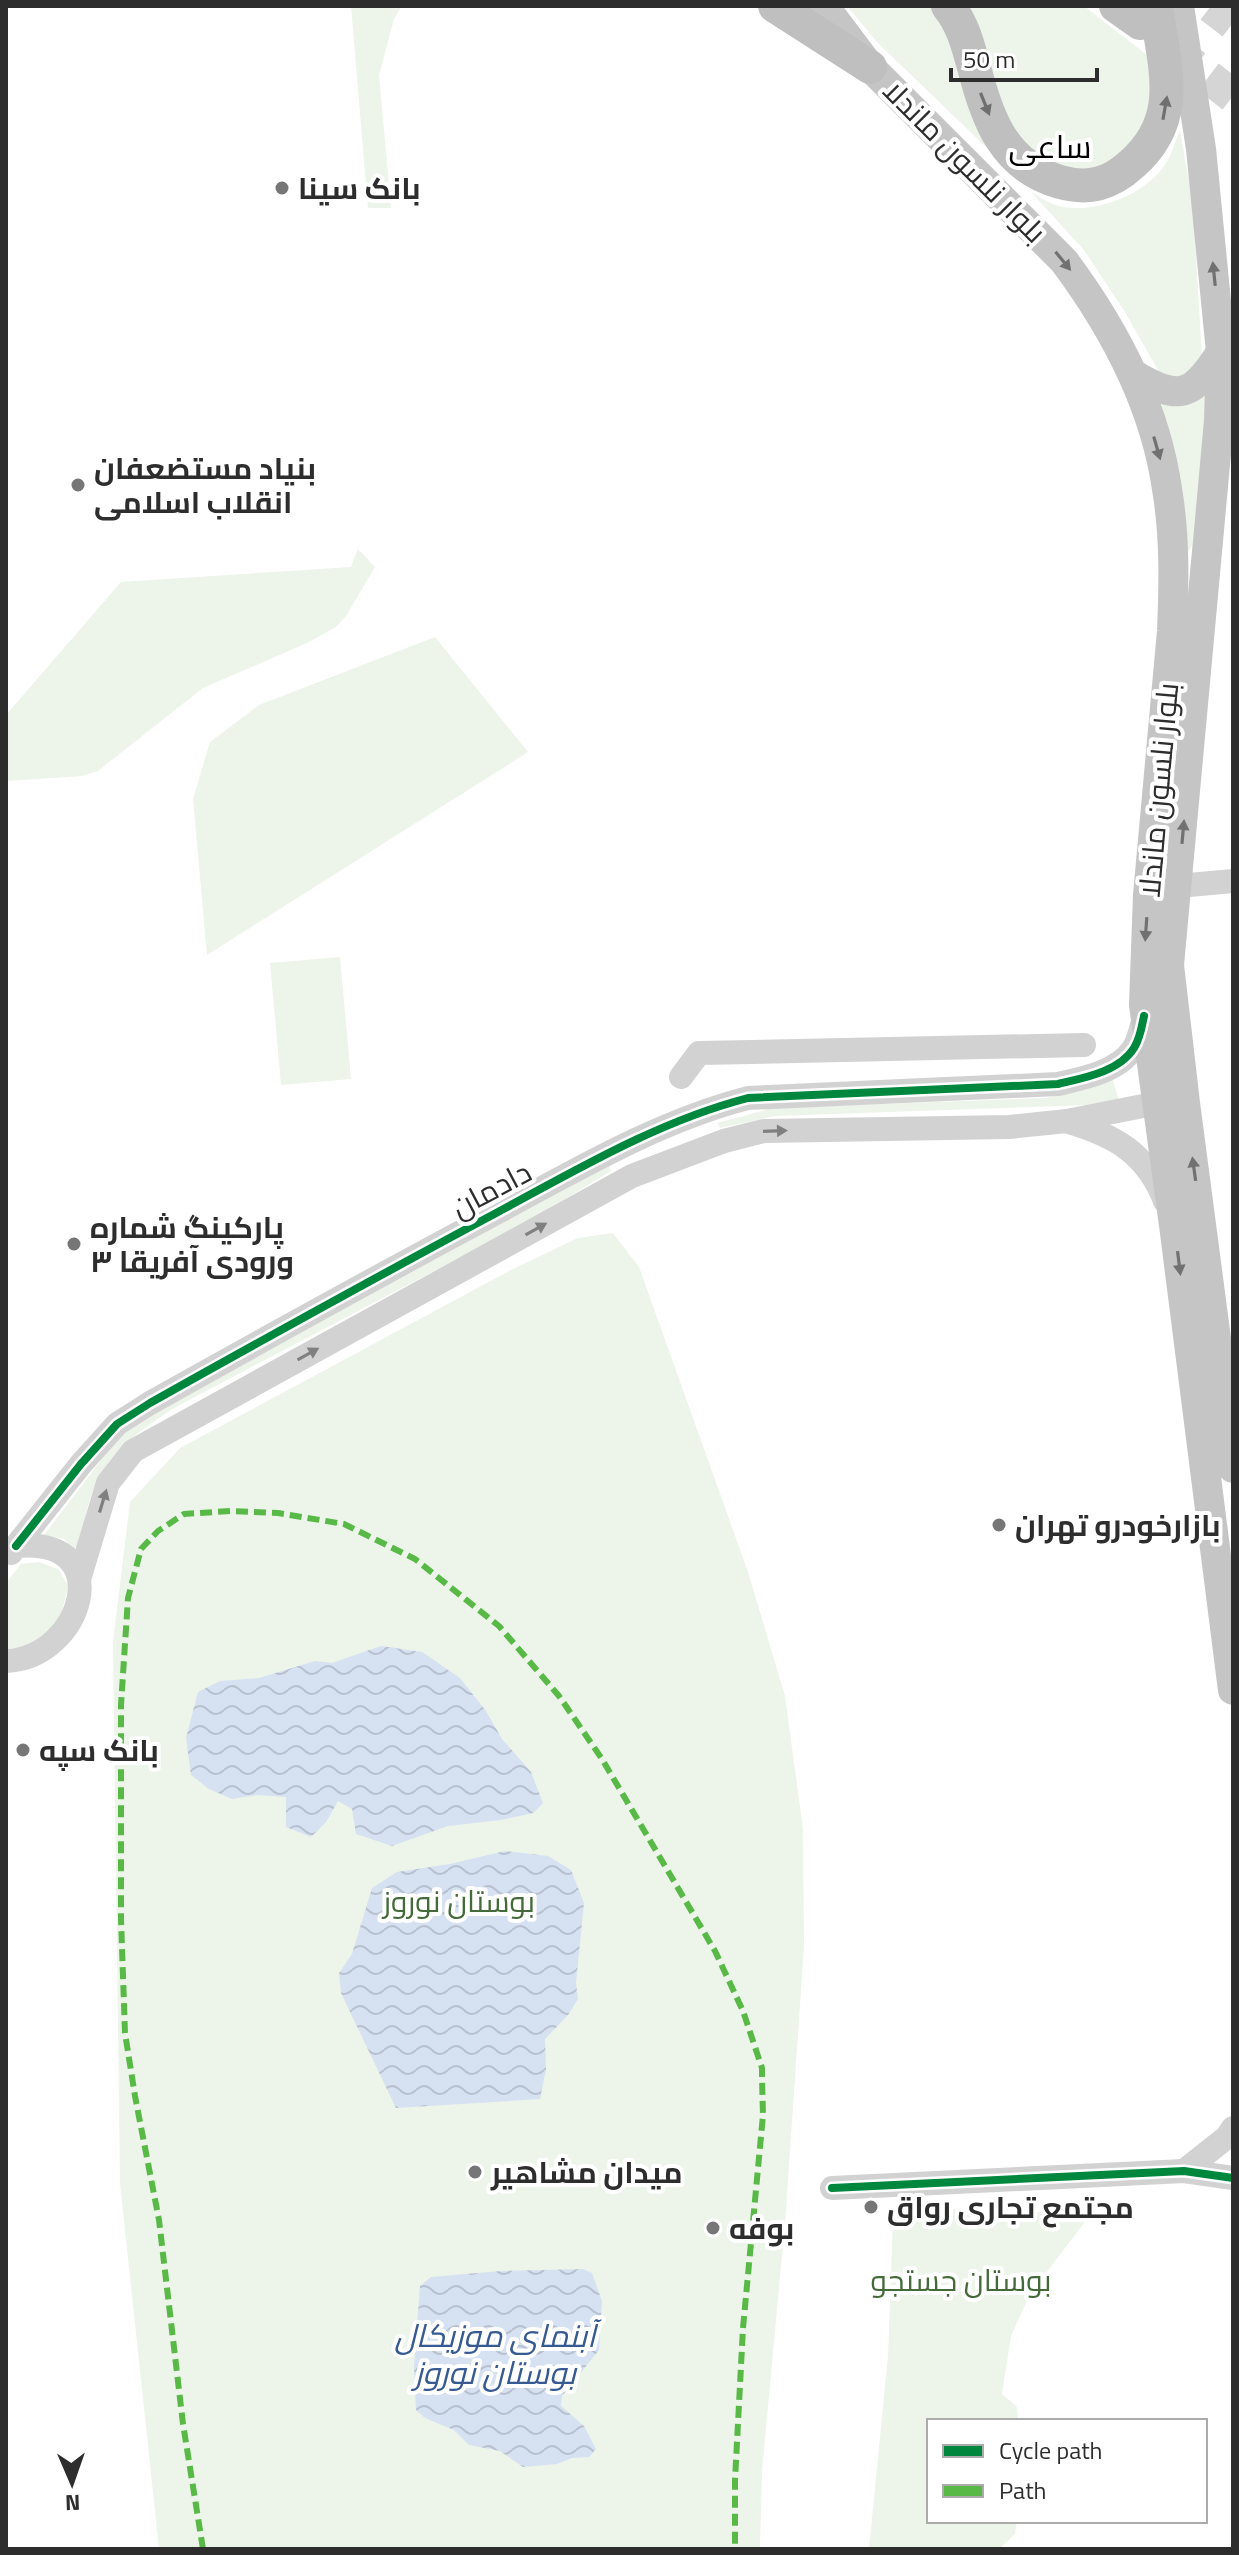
<svg xmlns="http://www.w3.org/2000/svg" width="1239" height="2555" viewBox="0 0 1239 2555" font-family="'Titillium Web',Cairo,sans-serif">
	<style>
		.green { fill: #edf4ea }
		.water { fill: url(#water-waves) }
		.lines { fill: none; stroke-linecap: round; stroke-linejoin: round }
		.highway-tunnel { stroke: #d5d5d5; stroke-width: 34; stroke-dasharray: 34 17; stroke-linecap: butt }
		.minor { stroke: #d2d2d2; stroke-width: 24 }
		.major { stroke: #c5c5c5; stroke-width: 30 }
		.highway { stroke: #bfbfbf; stroke-width: 34 }
		.quiet { stroke: #58b947; stroke-width: 6; stroke-dasharray: 12 6; stroke-linecap: butt }
		.cycleway-casing { stroke: #fff; stroke-width: 13 }
		.cycleway { stroke: #00873e; stroke-width: 8 }
		.oneway { fill: #6f6f6f }
		.oneway2 { fill: #717171 }
		.oneway3 { fill: #808080 }
		.poi-dot { fill: #767676; stroke: #fff; stroke-width: 3 }
		.labels { text-anchor: middle; dominant-baseline: central; stroke-width: 8; stroke-linejoin: round; paint-order: stroke }
		.street-label { font-size: 30px; fill: #2d2d2d; stroke: #fff }
		.poi-label { font-size: 30px; font-weight: bold; fill: #2d2d2d; stroke: #fff; text-anchor: start }
		.park-label { font-size: 30px; fill: #446a39; stroke: #fff }
		.neighbourhood-label { font-size: 32px; fill: #000; stroke: #fff }
		.water-label { font-size: 32px; font-style: italic; fill: #385a92; stroke: #fff }
	</style>
	<defs>
		<pattern id="water-waves" width="16" height="10" patternUnits="userSpaceOnUse" patternTransform="scale(2)"><rect width="16" height="10" fill="#d6e1f2"/><path d="M0 5q4-4 8 0t8 0" fill="none" stroke="#b8c1d0"/></pattern>
	</defs>
	<rect width="100%" height="100%" fill="#fff"/>
	<g class="green">
		<polygon points="351,6 402,6 394,19 379,75 391,208 368,208"/>
		<polygon points="847,6 929,6 938,13 991,142 986,147 878,43"/>
		<polygon points="961,6 1084,6 1147,55 1157,103 1131,152 1090,170 1063,169 1024,145 1012,127"/>
		<path d="M1180 130 1193 206 1202 358 1192 378 1163 379 1125 312 1084 250 1031 192C1040 197 1050 204 1059 206 1094 215 1146 194 1165 165 1172 155 1175 141 1180 130Z"/>
		<path d="M1209 386 1192 546 1186 555 1160 414 1162 405C1187 408 1192 402 1209 386Z"/>
		<polygon points="358,549 375,567 346,616 336,627 307,643 203,688 98,771 82,776 6,781 6,715 121,582 351,567"/>
		<polygon points="435,637 528,752 207,955 193,799 210,742 259,705"/>
		<polygon points="340,957 351,1079 281,1085 270,963"/>
		<polygon points="1112,1078 1119,1100 1087,1105 775,1116 720,1128 717,1123 773,1108 1046,1098 1069,1093"/>
		<path d="M609 1165 611 1171 529 1221 174 1408C109 1450 87 1475 80 1555L64 1539 44 1535 118 1438 149 1415Z"/>
		<polygon points="613,1233 639,1267 748,1572 785,1696 803,1829 804,1946 785,2224 762,2471 760,2549 159,2549 120,2183 113,1642 130,1502 180,1448 511,1270 578,1238"/>
		<path d="M39 1562 58 1569 68 1585C64 1608 57 1634 33 1645 26 1649 14 1648 6 1649V1583L21 1564Z"/>
		<polygon points="897,2200 985,2214 1094,2210 1030,2294 1011,2336 1002,2394 1017,2407 1018,2421 929,2421 929,2521 1017,2521 1015,2534 999,2549 869,2549 888,2356 893,2220"/>
	</g>
	<g class="water">
		<polygon points="381,1646 422,1652 460,1678 486,1711 502,1739 531,1772 543,1803 533,1813 501,1820 448,1826 392,1846 356,1834 352,1809 338,1801 326,1822 311,1837 286,1827 286,1797 258,1795 232,1799 209,1789 191,1775 186,1738 198,1692 220,1681 259,1678 315,1661 332,1663"/>
		<polygon points="505,1851 548,1856 571,1870 584,1903 576,1983 578,1999 568,2015 545,2039 546,2069 540,2099 396,2108 341,1993 339,1973 352,1954 372,1888 397,1872 450,1864"/>
		<polygon points="583,2269 592,2273 602,2301 599,2350 562,2396 561,2406 584,2426 596,2449 589,2457 572,2458 557,2464 523,2467 500,2451 469,2445 454,2430 425,2418 416,2410 414,2366 420,2286 431,2277 501,2271"/>
	</g>
	<g class="lines">
		<g class="highway-tunnel">
			<polyline points="1211,6 1233,23"/>
			<polyline points="1168,46 1233,96"/>
		</g>
		<g class="minor">
			<polyline points="1178,886 1233,881"/>
			<polyline points="681,1077 699,1053 1084,1045"/>
			<path d="M1069 1122C1116 1136 1147 1154 1165 1201"/>
			<path d="M16 1546 81 1464 117 1424 150 1403C266 1338 382 1274 498 1212 578 1169 659 1121 748 1098L1058 1084C1084 1078 1117 1072 1133 1049 1139 1040 1141 1028 1144 1018"/>
			<polyline points="80,1576 108,1483 133,1451 632,1176 724,1141 764,1131 1009,1127 1067,1121 1158,1103"/>
			<path d="M6 1661C82 1659 120 1536 16 1546L11 1553"/>
			<polyline points="1184,2171 1227,2137 1233,2128"/>
			<polyline points="832,2188 1184,2171 1233,2178"/>
		</g>
		<g class="major">
			<path d="M824 6 870 67 1064 261C1114 328 1155 405 1167 489 1175 536 1174 584 1172 631L1148 895 1144 1005 1174 1225 1233 1690"/>
			<polyline points="1179,6 1201,149 1221,352 1219,421 1169,965 1185,1103 1233,1468"/>
			<path d="M1133 374C1179 402 1193 397 1221 352"/>
		</g>
		<g class="highway">
			<polyline points="775,6 870,67"/>
			<path d="M948 6C963 24 968 46 974 67 987 119 1004 166 1060 182 1089 190 1110 184 1132 164 1184 118 1164 67 1156 6"/>
			<polyline points="1116,6 1140,23"/>
		</g>
		<polyline class="quiet" points="203,2549 183,2424 159,2220 135,2096 125,2033 121,1919 121,1705 128,1598 141,1549 158,1531 184,1514 230,1511 278,1513 344,1524 415,1559 499,1626 559,1696 602,1759 715,1951 743,2011 762,2068 762,2078 763,2115 743,2328 735,2480 735,2549"/>
		<g class="cycleway-casing">
			<g id="cycleway">
				<path d="M16 1546 81 1464 117 1424 150 1403C266 1338 382 1274 498 1212 578 1169 659 1121 748 1098L1058 1084C1083 1078 1119 1072 1134 1048 1140 1039 1142 1026 1144 1016"/>
				<polyline points="832,2188 1184,2171 1233,2178"/>
			</g>
		</g>
		<use href="#cycleway" class="cycleway"/>
	</g>
	<defs><path id="oneway-solid" d="M-6-.8H1V-3.2L6.5 0L1 3.2V.8H-6Z" transform="scale(2)"/></defs>
	<g class="oneway">
		<use href="#oneway-solid" transform="translate(985 104) rotate(68)"/>
		<use href="#oneway-solid" transform="translate(1165 108) rotate(-80)"/>
	</g>
	<g class="oneway2">
		<use href="#oneway-solid" transform="translate(1063 261) rotate(51)"/>
		<use href="#oneway-solid" transform="translate(1214 274) rotate(-96)"/>
		<use href="#oneway-solid" transform="translate(1157 448) rotate(74)"/>
		<use href="#oneway-solid" transform="translate(1183 832) rotate(-85)"/>
		<use href="#oneway-solid" transform="translate(1146 929) rotate(94)"/>
		<use href="#oneway-solid" transform="translate(1194 1169) rotate(-98)"/>
		<use href="#oneway-solid" transform="translate(1179 1263) rotate(83)"/>
	</g>
	<g class="oneway3">
		<use href="#oneway-solid" transform="translate(775 1131) rotate(-2)"/>
		<use href="#oneway-solid" transform="translate(536 1229) rotate(-29)"/>
		<use href="#oneway-solid" transform="translate(308 1354) rotate(-29)"/>
		<use href="#oneway-solid" transform="translate(103 1501) rotate(-73)"/>
	</g>
	<g class="poi-dot">
		<circle cx="282" cy="188" r="8"/>
		<circle cx="78" cy="485" r="8"/>
		<circle cx="74" cy="1244" r="8"/>
		<circle cx="999" cy="1525" r="8"/>
		<circle cx="23" cy="1750" r="8"/>
		<circle cx="475" cy="2172" r="8"/>
		<circle cx="871" cy="2207" r="8"/>
		<circle cx="713" cy="2228" r="8"/>
	</g>
	<g class="labels">
		<g class="street-label">
			<text transform="translate(965 161) rotate(45)">بلوار نلسون ماندلا</text>
			<text transform="translate(1158 790) rotate(-85)">بلوار نلسون ماندلا</text>
			<text transform="translate(491 1189) rotate(-28)">دادمان</text>
		</g>
		<g class="poi-label">
			<text x="298" y="188">بانک سینا</text>
			<text x="94" y="468">بنیاد مستضعفان<tspan x="94" dy="34">انقلاب اسلامی</tspan></text>
			<text x="90" y="1227">پارکینگ شماره<tspan x="90" dy="34">۳ ورودی آفریقا</tspan></text>
			<text x="1015" y="1525">بازارخودرو تهران</text>
			<text x="39" y="1750">بانک سپه</text>
			<text x="491" y="2172">میدان مشاهیر</text>
			<text x="887" y="2207">مجتمع تجاری رواق</text>
			<text x="729" y="2228">بوفه</text>
		</g>
		<g class="park-label">
			<text x="459" y="1901">بوستان نوروز</text>
			<text x="961" y="2280">بوستان جستجو</text>
		</g>
		<g class="neighbourhood-label">
			<text x="1050" y="146">ساعی</text>
		</g>
		<g class="water-label">
			<text x="495" y="2335">آبنمای موزیکال<tspan x="495" dy="37">بوستان نوروز</tspan></text>
		</g>
	</g>
	<rect width="1239" height="2555" fill="none" stroke="#2d2d2d" stroke-width="16"/>
	<rect x="927" y="2419" width="280" height="104" fill="#ffffff" stroke="#ababab" stroke-width="2"/>
	<rect x="943" y="2445" width="40" height="12" fill="#00873e" stroke="#ababab" stroke-width="2"/>
	<text x="999" y="2459" font-size="24" fill="#2d2d2d">Cycle path</text>
	<rect x="943" y="2485" width="40" height="12" fill="#58b947" stroke="#ababab" stroke-width="2"/>
	<text x="999" y="2499" font-size="24" fill="#2d2d2d">Path</text>
	<g transform="translate(72 2483) rotate(178)" stroke="#ffffff" stroke-width="6" paint-order="stroke">
	<path d="M0-6L14 30L0 20L-14 30Z" fill="#2d2d2d"/>
	<text y="-12" font-size="22" font-weight="bold" text-anchor="middle" fill="#2d2d2d">N</text>
	</g>
	<path d="M951 68v12h146v-12" fill="none" stroke="#2d2d2d" stroke-width="4"/>
	<text x="963" y="68" font-size="24" fill="#2d2d2d" stroke="#ffffff" stroke-width="6" paint-order="stroke">50 m</text>
</svg>
